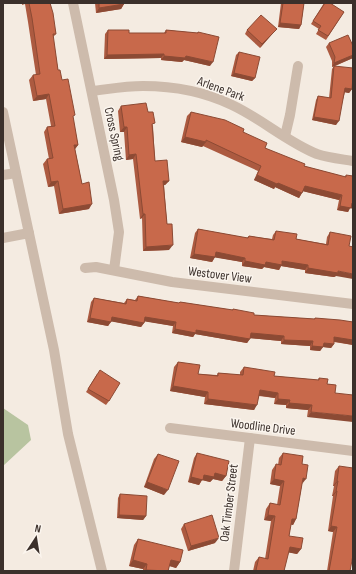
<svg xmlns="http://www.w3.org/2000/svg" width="356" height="574" viewBox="0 0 356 574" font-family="'Sofia Sans Condensed',sans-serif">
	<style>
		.pitch { fill: #b8c4a0 }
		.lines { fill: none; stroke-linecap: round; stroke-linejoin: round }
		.minor { stroke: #cdbbac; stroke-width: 10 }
		.wall { fill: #ac5a40 }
		.shaded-wall { fill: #8c4a34 }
		.building { fill: #c8694b; stroke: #8c4a34 }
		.labels { text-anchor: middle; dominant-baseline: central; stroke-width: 3; stroke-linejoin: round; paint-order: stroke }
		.street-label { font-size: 13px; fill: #3b302b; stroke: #fbf5ee }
	</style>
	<rect width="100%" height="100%" fill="#f4ebe1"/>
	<polygon class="pitch" points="3,408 28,425 31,440 3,466"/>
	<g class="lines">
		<g class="minor">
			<polyline points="73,3 114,200 119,232 114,270"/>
			<path d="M92 91C109 89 126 86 143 86 174 86 205 92 232 105 262 119 287 142 317 154 329 158 341 159 353 161"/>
			<polyline points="3,112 54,350 68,434 102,571"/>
			<polyline points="285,136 290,115 298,66"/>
			<polyline points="3,175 16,173"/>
			<polyline points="3,238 29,233"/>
			<polyline points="85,268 96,267 172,282 353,304"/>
			<polyline points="170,428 353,451"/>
			<polyline points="234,571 250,438"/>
		</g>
	</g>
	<g class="wall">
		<polygon points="22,3 50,3 56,34 53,37 58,70 73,118 78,145 75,149 82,184 89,209 59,214 54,186 48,187 43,164 47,159 49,159 44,132 47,127 51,126 46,99 33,101 29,80 33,75 36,75 28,22 25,4 22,5"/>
		<polygon points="95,3 124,3 124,4 121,9 96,13"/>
		<polygon points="281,3 304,3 301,25 299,29 278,27"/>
		<polygon points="324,3 344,12 326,40 316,34 319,29 311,24"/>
		<polygon points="108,30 129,33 164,33 166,30 197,33 198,32 210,66 184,60 182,62 161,60 161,58 104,59 105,34"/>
		<polygon points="247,30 274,32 260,48 245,34"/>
		<polygon points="329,43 353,58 335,66 352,89 349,93 345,92 336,125 312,120 316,100 318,96 329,98 332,69 334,66 332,67 332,61 326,47"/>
		<polygon points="239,52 255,78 252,81 231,76 236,55"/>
		<polygon points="121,106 148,112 153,126 155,161 169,181 165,185 164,185 169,250 143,251 142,218 140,219 133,159 126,160 124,132 120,132 118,111"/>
		<polygon points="191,112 243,132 265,148 304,166 345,177 346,175 350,208 348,212 337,210 339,200 303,191 299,198 275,187 274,189 254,180 258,171 203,146 202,147 181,142 187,116"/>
		<polygon points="198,229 247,238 249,236 272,239 273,235 276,231 296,239 326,244 327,237 330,232 336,276 334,277 305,273 305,270 281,266 279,270 264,267 262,269 242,266 242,262 215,257 212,262 190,258 195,233"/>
		<polygon points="138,296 179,303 180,302 232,310 233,309 254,315 314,319 315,318 353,322 353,345 334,342 334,344 331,348 323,347 320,351 310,350 310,346 281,344 281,341 250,338 247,343 195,334 193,337 172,333 173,326 145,321 144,323 141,327 111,321 108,326 87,322 91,302 94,298 124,303 127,299 135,300"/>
		<polygon points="178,362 198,374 217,375 218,373 240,375 240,372 244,367 274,376 318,380 319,378 327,384 336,385 307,417 308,410 286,408 286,405 274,404 275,398 259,396 254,410 204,404 205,397 170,391 174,367"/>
		<polygon points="97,374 109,401 106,405 86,392"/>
		<polygon points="197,453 226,476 222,481 213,479 210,482 202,480 199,485 188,482 194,458"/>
		<polygon points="283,453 302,464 302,484 296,519 293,525 291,524 289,536 301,549 297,554 288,552 284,571 253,571 255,562 259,557 265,559 271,521 264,520 266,509 270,503 277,505 280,486 270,484 272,470 276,464 278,465 279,458"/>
		<polygon points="158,454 164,495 144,487 154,459"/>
		<polygon points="339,466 350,571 327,571 333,532 328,531 333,496 332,496 334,486 333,486 335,471"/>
		<polygon points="120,494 146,516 143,520 117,518 118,498"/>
		<polygon points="184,524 215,543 188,551 181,529"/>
		<polygon points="138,539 180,562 176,568 169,566 168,571 143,571 143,569 129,566 134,545"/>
	</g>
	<g class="shaded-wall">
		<polygon points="124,4 121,9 96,13 99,8"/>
		<polygon points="280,23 301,25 299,29 278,27"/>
		<polygon points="277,29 274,32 260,48 262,44"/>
		<polygon points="164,54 161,58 104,59 107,55"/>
		<polygon points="353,55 353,58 332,67 334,63"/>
		<polygon points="164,56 186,56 213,62 210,66 184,60 182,62 161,60"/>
		<polygon points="234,73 255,78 252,81 231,76"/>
		<polygon points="345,88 352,89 349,93 343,92"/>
		<polygon points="49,94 46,99 33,101 37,96"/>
		<polygon points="314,117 339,121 336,125 312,120"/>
		<polygon points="124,127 127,127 124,132 120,132"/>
		<polygon points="185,137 206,142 202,147 181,142"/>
		<polygon points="74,145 78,145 75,149"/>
		<polygon points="136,154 133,159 126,160 129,155"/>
		<polygon points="257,175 278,183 302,193 299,198 275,187 274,189 254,180"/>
		<polygon points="58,181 54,186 48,187 51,182"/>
		<polygon points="163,181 169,181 165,185 160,186"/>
		<polygon points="305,186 342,195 339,200 302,191"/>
		<polygon points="352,203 353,204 353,209 350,208 348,212 337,210 340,206"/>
		<polygon points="92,204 89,209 59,214 63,209"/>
		<polygon points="143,214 145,214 142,218 140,219"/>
		<polygon points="173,245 169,250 143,251 146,247"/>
		<polygon points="216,252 245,258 242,262 212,257"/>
		<polygon points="194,254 215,257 212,262 190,258"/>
		<polygon points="245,261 266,262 282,261 308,265 305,270 281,266 279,270 264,267 262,269 242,266"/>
		<polygon points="308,268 338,271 353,274 353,279 336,276 334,277 305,273"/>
		<polygon points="112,317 144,323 141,327 109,321"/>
		<polygon points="145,317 176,322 173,326 142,321"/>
		<polygon points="90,318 111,322 108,326 87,322"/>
		<polygon points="175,329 196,330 250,339 247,343 195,334 193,337 172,333"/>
		<polygon points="251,333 284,336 281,341 248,338"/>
		<polygon points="334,337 353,340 353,345 331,341"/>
		<polygon points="284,340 313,341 310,346 281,344"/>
		<polygon points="324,343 334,344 331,348 323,347 320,351 310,350 312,346"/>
		<polygon points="173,386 208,392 205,397 170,391"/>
		<polygon points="260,390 278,393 275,398 256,395"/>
		<polygon points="208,399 257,405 254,410 204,404"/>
		<polygon points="278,399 290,400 286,405 274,404"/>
		<polygon points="289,403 312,405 308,410 286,408"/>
		<polygon points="311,412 353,416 353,422 307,417"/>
		<polygon points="215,473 226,476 222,481 213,479 210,482 202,480 199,485 188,482 191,477"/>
		<polygon points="303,478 306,479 302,484"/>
		<polygon points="274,479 284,481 280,486 270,484"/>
		<polygon points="337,481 338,481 334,486 333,486"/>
		<polygon points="147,482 168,490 164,495 144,487"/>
		<polygon points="336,491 337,491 333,496 332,496"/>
		<polygon points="119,515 146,516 143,520 117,518"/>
		<polygon points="268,515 275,516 271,521 264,520"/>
		<polygon points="292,519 296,519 293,525 288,524"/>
		<polygon points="331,526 337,527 333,532 328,531"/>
		<polygon points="219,538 215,543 188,551 191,546"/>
		<polygon points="290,547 301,549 297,554 286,552"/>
		<polygon points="133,560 147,564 143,569 129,566"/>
		<polygon points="171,560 180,562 176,568 167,565"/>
	</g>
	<g class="building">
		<polygon points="29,3 50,3 53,13 56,34 53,34 58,70 60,70 62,80 68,79 75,115 73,116 78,145 74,145 82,184 89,182 92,204 63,209 58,181 51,182 47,159 53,158 47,127 55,126 49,94 37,96 33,75 40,74 32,18"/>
		<polygon points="99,3 124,3 124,4 99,8"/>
		<polygon points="283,3 304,3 301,25 280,23"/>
		<polygon points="325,3 330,3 344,12 328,36 318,30 321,26 313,21"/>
		<polygon points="261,15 277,29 262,44 247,30"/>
		<polygon points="108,30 129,30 129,33 166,33 166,30 198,33 198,32 219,37 213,62 186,56 185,58 164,56 164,54 107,55"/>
		<polygon points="348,35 353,46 353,55 334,63 335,57 329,43"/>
		<polygon points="239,52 260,57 255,78 234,73"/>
		<polygon points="334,66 353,68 353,77 352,89 345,88 339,121 314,117 318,96 331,98"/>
		<polygon points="146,103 148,112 153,112 155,123 152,124 155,161 167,160 169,181 163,181 167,224 172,224 173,245 146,247 145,214 143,214 136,154 129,155 127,127 124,127 121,106"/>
		<polygon points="191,112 225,120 244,129 243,132 267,143 265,148 305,164 304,166 346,177 346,175 353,176 353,204 352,203 351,208 340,206 342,195 305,186 302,193 278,183 277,184 257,175 261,166 206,140 206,142 185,137"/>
		<polygon points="198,229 248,238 249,236 274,240 276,231 297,234 296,239 328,245 330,232 351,236 349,246 353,247 353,274 338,271 338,273 308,268 308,265 282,261 282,265 266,262 265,265 245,261 245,258 216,252 215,257 194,254"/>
		<polygon points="138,296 179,303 180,302 233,310 233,309 254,313 254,315 315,319 315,318 340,320 353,322 353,340 334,337 334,344 324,343 323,347 312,346 313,341 284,340 284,336 251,333 250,339 196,330 196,333 175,329 176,322 145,317 144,323 112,317 111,322 90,318 94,298 126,304 127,299 137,301"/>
		<polygon points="178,362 200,365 198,374 218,376 218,373 243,375 244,367 275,372 274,376 319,380 319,378 328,379 327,384 336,385 335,393 353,395 353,416 311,412 312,405 289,403 290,400 278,399 278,393 260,390 257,405 208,399 208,392 173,386"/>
		<polygon points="100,370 120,383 109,401 88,389"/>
		<polygon points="197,453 229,461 226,476 215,473 214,477 204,475 203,480 191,477"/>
		<polygon points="283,453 303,456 302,464 308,465 306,479 303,478 296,519 292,519 289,536 303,538 301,549 290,547 284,571 258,571 256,570 259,557 268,559 275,516 268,515 270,503 280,505 284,481 274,479 276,464 281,465"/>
		<polygon points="158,454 179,461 168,490 147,482"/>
		<polygon points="339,466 353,468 353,555 350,571 329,571 337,527 331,526 337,491 336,491 338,481 337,481"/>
		<polygon points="120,494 147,496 146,516 119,515"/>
		<polygon points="212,515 219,538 191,546 184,524"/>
		<polygon points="138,539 183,550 180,562 171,560 168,571 146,570 147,564 133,560"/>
	</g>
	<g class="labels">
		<g class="street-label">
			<text transform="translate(221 89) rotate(20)">Arlene Park</text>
			<text transform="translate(114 134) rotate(78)">Cross Spring</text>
			<text transform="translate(220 275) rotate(7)">Westover View</text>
			<text transform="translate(263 427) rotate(7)">Woodline Drive</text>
			<text transform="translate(229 503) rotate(-83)">Oak Timber Street</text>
		</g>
	</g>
	<rect width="356" height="574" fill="none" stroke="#3b302b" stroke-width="8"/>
	<g transform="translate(36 538) rotate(12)" stroke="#fbf5ee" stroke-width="3" paint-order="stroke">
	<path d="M0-3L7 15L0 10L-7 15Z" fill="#3b302b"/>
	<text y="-6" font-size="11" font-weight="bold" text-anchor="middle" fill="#3b302b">N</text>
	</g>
</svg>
